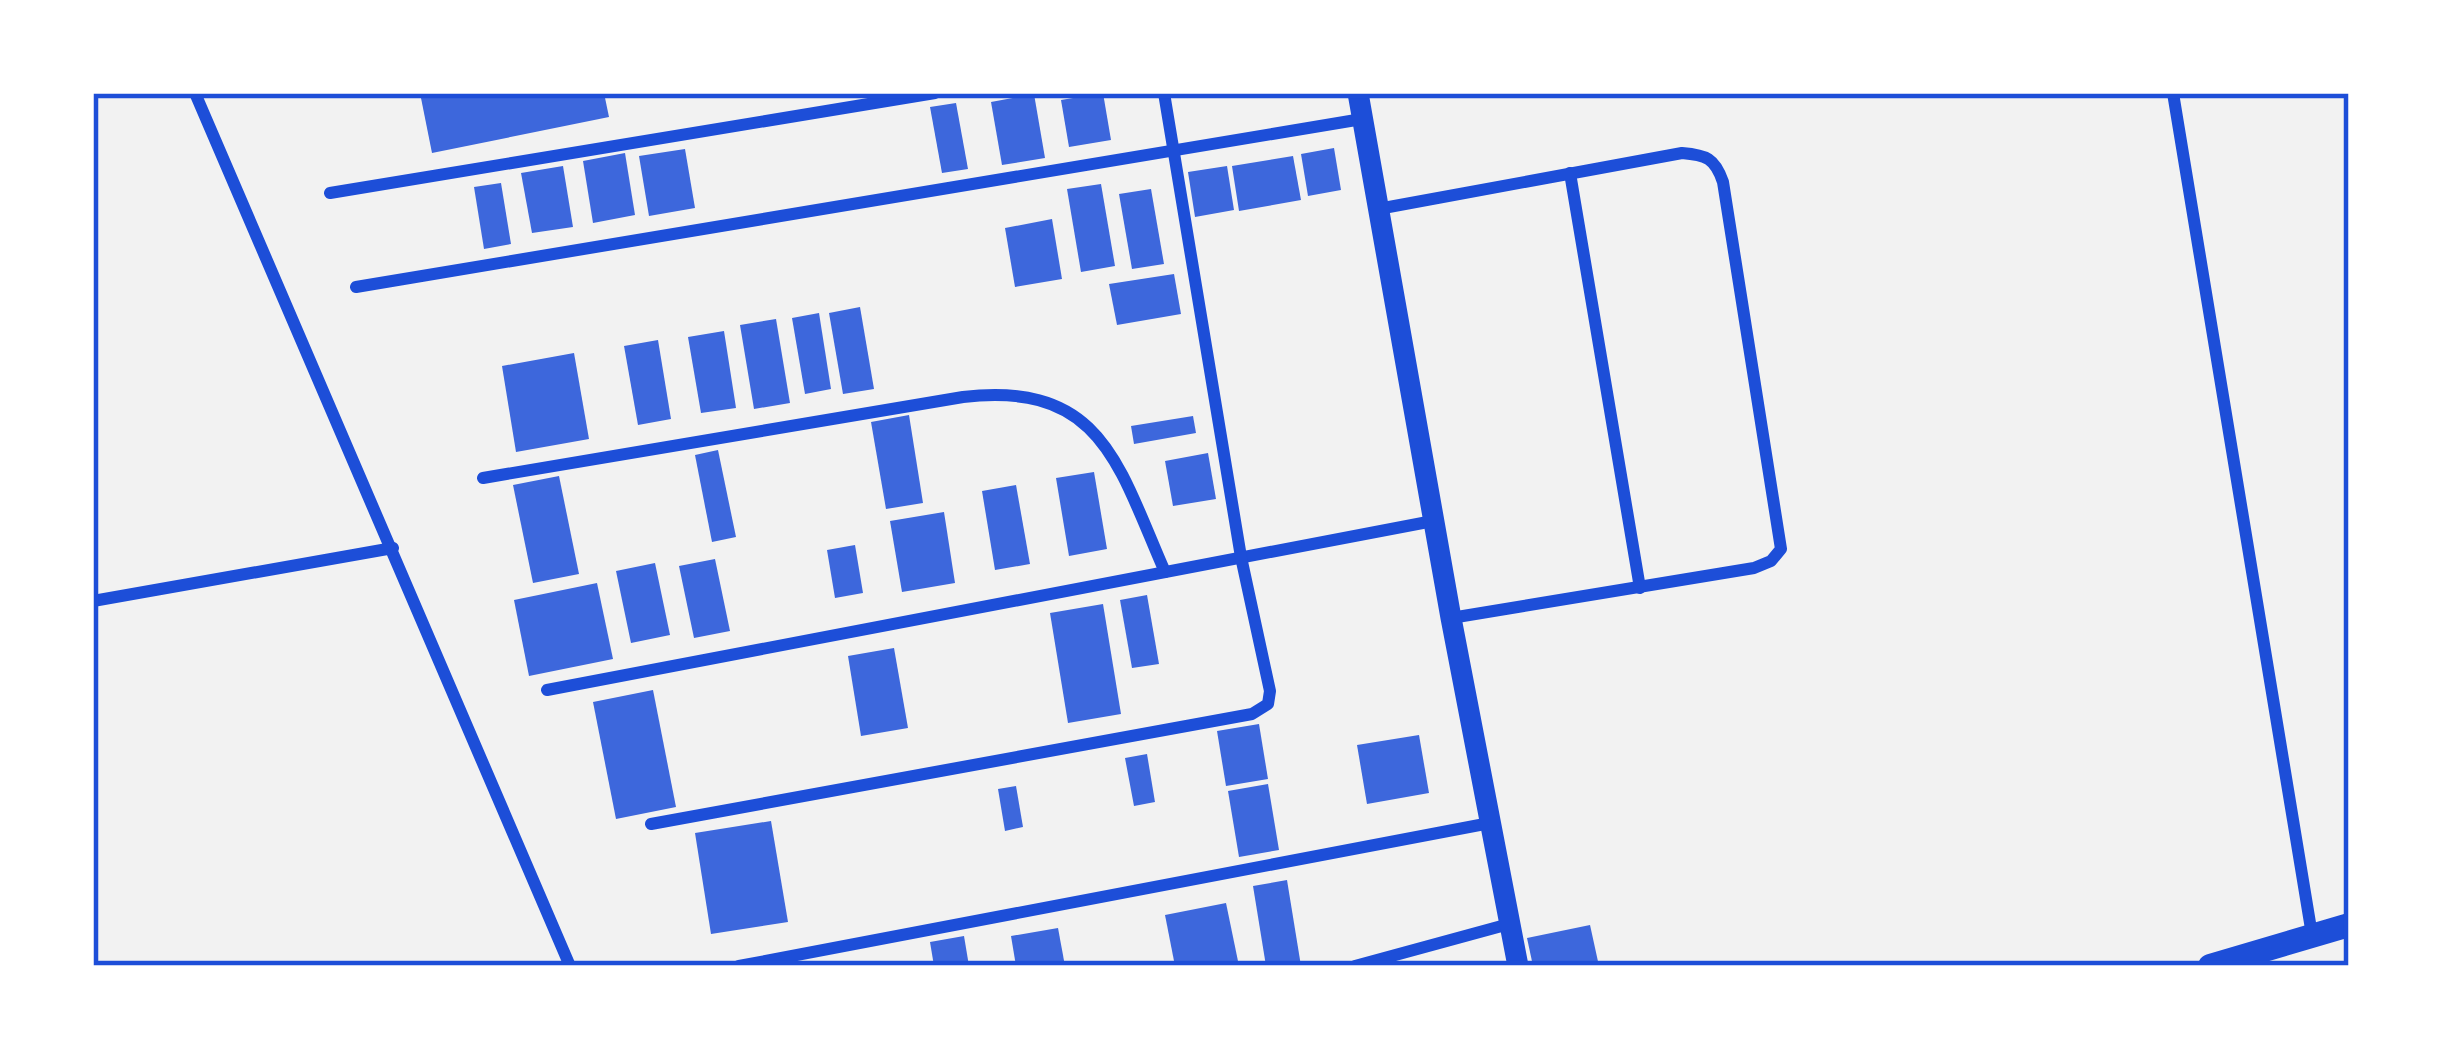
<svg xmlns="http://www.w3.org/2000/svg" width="2442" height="1059" viewBox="0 0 2442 1059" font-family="Overpass,sans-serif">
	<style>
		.building { fill: #3d67dc }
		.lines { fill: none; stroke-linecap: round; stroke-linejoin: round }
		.minor { stroke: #1d4ed8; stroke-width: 12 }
		.tertiary { stroke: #1d4ed8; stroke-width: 21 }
		.secondary { stroke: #1d4ed8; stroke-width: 24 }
		.neatline { fill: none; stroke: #1d4ed8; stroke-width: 4.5 }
	</style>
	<rect width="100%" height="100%" fill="#f2f2f2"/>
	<g class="building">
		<polygon points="420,93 604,93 609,117 432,153"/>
		<polygon points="1103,93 1111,140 1069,147 1061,100"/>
		<polygon points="1034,94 1045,158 1002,165 991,102"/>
		<polygon points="956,103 968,169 942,173 930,107"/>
		<polygon points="1334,148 1341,190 1308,196 1301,154"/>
		<polygon points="685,149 695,208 649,216 639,156"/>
		<polygon points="625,153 635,215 593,223 583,161"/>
		<polygon points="1293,156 1301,200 1239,211 1232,166"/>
		<polygon points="563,166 573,227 532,233 521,173"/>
		<polygon points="1227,166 1234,210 1195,217 1188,172"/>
		<polygon points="501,183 511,244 484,249 474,187"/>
		<polygon points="1101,184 1115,266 1081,272 1067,189"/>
		<polygon points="1151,189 1164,264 1132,269 1119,194"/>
		<polygon points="1052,219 1062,279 1015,287 1005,228"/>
		<polygon points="1174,274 1181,314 1117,325 1109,284"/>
		<polygon points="860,307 874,389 843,394 829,313"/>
		<polygon points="819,313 831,389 805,394 792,318"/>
		<polygon points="776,319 790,403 754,409 740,325"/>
		<polygon points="724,331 736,408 701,413 688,337"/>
		<polygon points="658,340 671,419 638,425 624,346"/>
		<polygon points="574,353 589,439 516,452 502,366"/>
		<polygon points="909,415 923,503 886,509 871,422"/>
		<polygon points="1193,416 1196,433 1134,444 1131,426"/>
		<polygon points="718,450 736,537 712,542 695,455"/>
		<polygon points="1208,453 1216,499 1173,506 1165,461"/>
		<polygon points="1094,472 1107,549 1069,556 1056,478"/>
		<polygon points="559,476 579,574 533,583 513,485"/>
		<polygon points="1016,485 1030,564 995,570 982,491"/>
		<polygon points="944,512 955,583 902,592 890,521"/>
		<polygon points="855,545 863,593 835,598 827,550"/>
		<polygon points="715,559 730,631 694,638 679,566"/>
		<polygon points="655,563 670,635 631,643 616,571"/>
		<polygon points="597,583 613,659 529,676 514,600"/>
		<polygon points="1147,595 1159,664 1132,668 1120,600"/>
		<polygon points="1103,604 1121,714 1068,723 1050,613"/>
		<polygon points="894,648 908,728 861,736 848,656"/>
		<polygon points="653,690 676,807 616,819 593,702"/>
		<polygon points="1259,724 1268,779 1226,786 1217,731"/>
		<polygon points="1419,735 1429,793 1367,804 1357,745"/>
		<polygon points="1147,754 1155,802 1134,806 1125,758"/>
		<polygon points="1268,784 1279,850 1239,857 1228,791"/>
		<polygon points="1016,786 1023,827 1005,831 998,789"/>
		<polygon points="771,821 788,922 711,934 695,833"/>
		<polygon points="1287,880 1301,966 1266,966 1253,886"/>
		<polygon points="1226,903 1239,966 1175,966 1165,915"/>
		<polygon points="1590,925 1599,966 1533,966 1527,938"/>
		<polygon points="1058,928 1065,966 1016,966 1011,936"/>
		<polygon points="964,936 969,966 934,966 930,942"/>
	</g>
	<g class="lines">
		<g class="minor">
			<polyline points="195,93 570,966"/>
			<polyline points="2173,93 2312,935"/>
			<polyline points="1570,173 1640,588"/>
			<polyline points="330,193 935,93"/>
			<path d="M1378 209 1682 153C1706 155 1715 158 1723 182L1781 549 1771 561 1754 568 1451 618"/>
			<polyline points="356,287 1362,119"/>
			<path d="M483 478 963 397C1102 381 1118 465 1165 572"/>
			<polyline points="93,601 393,548"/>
			<polyline points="547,690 1433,521"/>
			<polyline points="651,824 1252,714 1268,704 1270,691 1241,557 1164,93"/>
			<polyline points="739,966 1490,823"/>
			<polyline points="1355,966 1509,924"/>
		</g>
		<polyline class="tertiary" points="1358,93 1451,618 1518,966"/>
		<polyline class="secondary" points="2210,966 2349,925"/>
	</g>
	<rect width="2442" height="1059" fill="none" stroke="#ffffff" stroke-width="192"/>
	<rect x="96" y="96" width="2250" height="867" class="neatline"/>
</svg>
